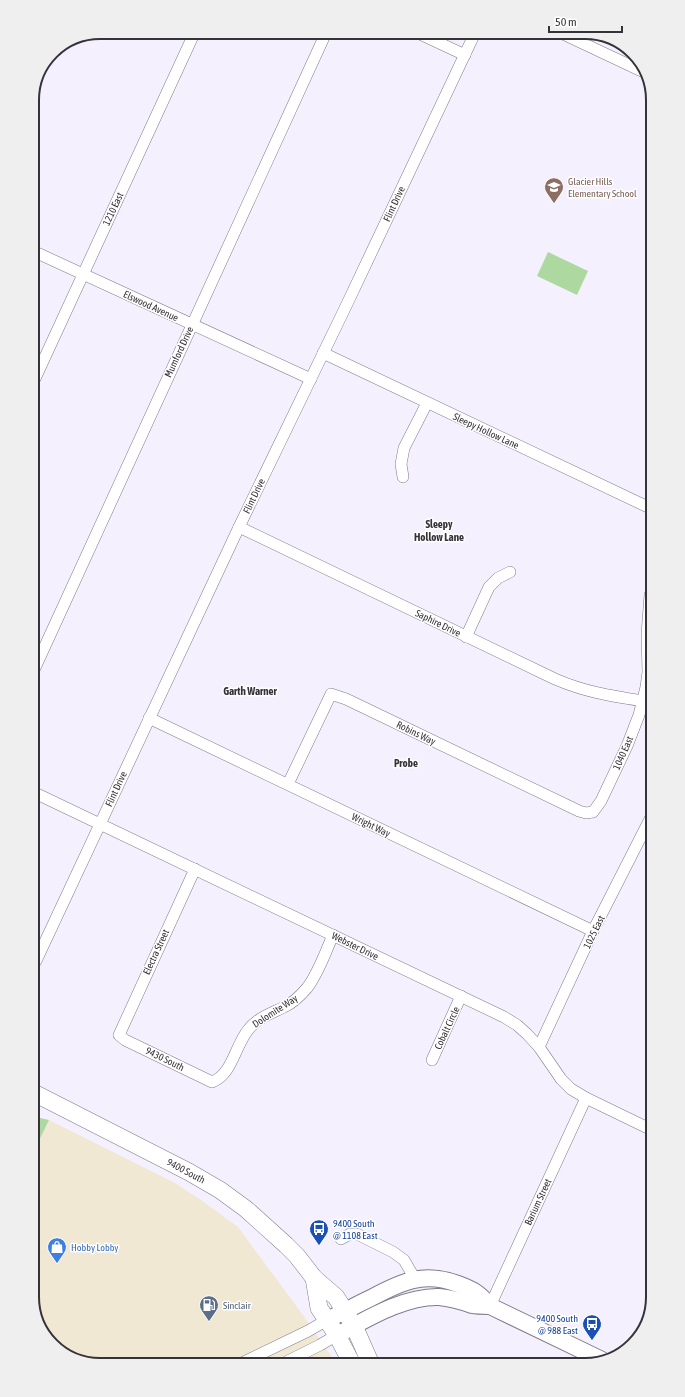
<svg xmlns="http://www.w3.org/2000/svg" width="685" height="1397" viewBox="0 0 685 1397" font-family="'Asap Condensed',sans-serif">
	<style>
		.commercial { fill: #f1e8d3 }
		.green { fill: #add9a1 }
		.lines { fill: none; stroke-linecap: round; stroke-linejoin: round }
		.minor-casing { stroke: #807a8a; stroke-width: 12 }
		.secondary-casing { stroke: #807a8a; stroke-width: 18 }
		.primary-casing { stroke: #807a8a; stroke-width: 18 }
		.minor { stroke: #fff; stroke-width: 11 }
		.secondary { stroke: #fff; stroke-width: 16 }
		.primary { stroke: #fff; stroke-width: 17 }
		.labels { text-anchor: middle; dominant-baseline: central; stroke-width: 3; stroke-linejoin: round; paint-order: stroke }
		.education-label { font-size: 10px; fill: #785e54; stroke: #fff; text-anchor: start }
		.street-label { font-size: 10px; fill: #353239; stroke: #fff }
		.transit-label { font-size: 10px; fill: #164399; stroke: #fff; text-anchor: start }
		.shop-label { font-size: 10px; fill: #366cbe; stroke: #fff; text-anchor: start }
		.service-label { font-size: 10px; fill: #4e5e75; stroke: #fff; text-anchor: start }
		.neighbourhood-label { font-size: 11px; font-weight: bold; fill: #353239; stroke: #fff }
		.rim { fill: none; stroke: #353239; stroke-width: 2 }
	</style>
	<rect width="100%" height="100%" fill="#f5f0fe"/>
	<polygon class="commercial" points="49,1120 175,1183 201,1200 238,1227 300,1311 336,1363 96,1365 62,1353 37,1323 36,1147"/>
	<g class="green">
		<polygon points="548,252 588,271 577,295 537,276"/>
		<polygon points="36,1117 49,1120 36,1147"/>
	</g>
	<g class="lines">
		<g class="minor-casing">
			<g id="minor">
				<polyline points="559,32 648,74"/>
				<polyline points="420,34 465,55"/>
				<polyline points="35,252 311,379"/>
				<polyline points="323,353 650,508"/>
				<polyline points="33,383 193,36"/>
				<polyline points="403,477 401,464 404,448 427,403"/>
				<path d="M239 527 555 679C585 692 611 696 643 701"/>
				<polyline points="466,637 489,587 498,578 510,572"/>
				<polyline points="34,670 325,35"/>
				<polyline points="149,718 593,931"/>
				<polyline points="288,784 331,694 346,699 579,811 586,813 593,812 601,801 627,746 639,715 646,687 648,672 647,634 650,595"/>
				<polyline points="35,793 504,1017 517,1025 527,1034 539,1047 561,1079 571,1089 586,1098 652,1130"/>
				<path d="M195 869 119 1035 125 1040 212 1082C232 1075 235 1046 248 1030 257 1018 270 1014 284 1007 293 1003 301 995 307 988 318 974 326 951 333 935"/>
				<polyline points="36,961 239,527 347,304 475,33"/>
				<polyline points="539,1047 593,931 651,817"/>
				<polyline points="432,1060 461,996"/>
				<polyline points="341,1239 350,1234 357,1234 393,1252 404,1260 415,1279"/>
				<polyline points="490,1306 586,1098"/>
				<polyline points="242,1363 308,1331 327,1320"/>
				<polyline points="284,1363 320,1345 337,1335"/>
			</g>
		</g>
		<g class="secondary-casing">
			<g id="secondary">
				<path d="M327 1320C342 1313 356 1305 371 1298 401 1282 423 1271 458 1284 474 1290 479 1293 490 1306L602 1360"/>
				<path d="M337 1335C367 1319 404 1296 439 1297 451 1298 461 1301 472 1305 477 1306 484 1306 490 1306"/>
			</g>
		</g>
		<g class="primary-casing">
			<g id="primary">
				<polyline points="36,1094 189,1172 220,1190 246,1209 286,1245 297,1256 314,1278 336,1297 354,1326 370,1362"/>
				<polyline points="314,1278 319,1308 337,1335 351,1362"/>
			</g>
		</g>
		<use href="#minor" class="minor"/>
		<use href="#secondary" class="secondary"/>
		<use href="#primary" class="primary"/>
	</g>
	<defs>
		<g id="school-pin" transform="scale(1)"><path d="M0 17L-7.5 6A9.5 9.5 0 1 1 7.5 6Z" fill="#8d6e63" stroke="#fff"/><path d="M0-5L7-2L0 1L-7-2ZM-4 1L0 2.5L4 1V4Q0 6-4 4Z" fill="#fff"/></g>
		<g id="bus-pin" transform="scale(1)"><path d="M0 17L-7.5 6A9.5 9.5 0 1 1 7.5 6Z" fill="#1a4fb4" stroke="#fff"/><path d="M-5-6H5V4H4V6H2V4H-2V6H-4V4H-5ZM-3.5-4V0h7V-4ZM-3.5 1.2v1.5H-2V1.2ZM2 1.2v1.5H3.5V1.2Z" fill="#fff"/></g>
		<g id="shop-pin" transform="scale(1)"><path d="M0 17L-7.5 6A9.5 9.5 0 1 1 7.5 6Z" fill="#3f7fe0" stroke="#fff"/><path d="M-5-2.5h2.3a2.7 3.5 0 0 1 5.4 0H5L5.5 6h-11ZM-1.5-2.5h3a1.5 2.3 0 0 0-3 0Z" fill="#fff"/></g>
		<g id="fuel-pin" transform="scale(1)"><path d="M0 17L-7.5 6A9.5 9.5 0 1 1 7.5 6Z" fill="#5c6f8a" stroke="#fff"/><path d="M-5.5-6h7V0h2V4h1.3V-2.5L3-4.5l.8-.8L6-3V5H2.5V1h-1V6h-7ZM-4.2-4.7v3.2H.2V-4.7Z" fill="#fff"/></g>
	</defs>
	<g fill-rule="evenodd">
		<use href="#school-pin" x="554" y="187"/>
		<use href="#bus-pin" x="319" y="1229"/>
		<use href="#shop-pin" x="57" y="1247"/>
		<use href="#fuel-pin" x="209" y="1305"/>
		<use href="#bus-pin" x="592" y="1324"/>
	</g>
	<g class="labels">
		<g class="education-label">
			<text x="568" y="181">Glacier Hills<tspan x="568" dy="12">Elementary School</tspan></text>
		</g>
		<g class="street-label">
			<text transform="translate(394 204) rotate(-65)">Flint Drive</text>
			<text transform="translate(113 209) rotate(-65)">1210 East</text>
			<text transform="translate(151 306) rotate(25)">Elswood Avenue</text>
			<text transform="translate(179 352) rotate(-65)">Mumford Drive</text>
			<text transform="translate(486 431) rotate(25)">Sleepy Hollow Lane</text>
			<text transform="translate(254 496) rotate(-64)">Flint Drive</text>
			<text transform="translate(438 623) rotate(26)">Saphire Drive</text>
			<text transform="translate(416 733) rotate(26)">Robins Way</text>
			<text transform="translate(623 753) rotate(-66)">1040 East</text>
			<text transform="translate(116 789) rotate(-65)">Flint Drive</text>
			<text transform="translate(371 825) rotate(26)">Wright Way</text>
			<text transform="translate(594 932) rotate(-64)">1025 East</text>
			<text transform="translate(355 946) rotate(26)">Webster Drive</text>
			<text transform="translate(156 952) rotate(-65)">Electra Street</text>
			<text transform="translate(275 1011) rotate(-33)">Dolomite Way</text>
			<text transform="translate(447 1028) rotate(-65)">Cobalt Circle</text>
			<text transform="translate(165 1059) rotate(26)">9430 South</text>
			<text transform="translate(186 1171) rotate(28)">9400 South</text>
			<text transform="translate(538 1202) rotate(-65)">Barium Street</text>
		</g>
		<g class="transit-label">
			<text x="333" y="1223">9400 South<tspan x="333" dy="12">@ 1108 East</tspan></text>
			<text x="578" y="1318" text-anchor="end">9400 South<tspan x="578" dy="12">@ 988 East</tspan></text>
		</g>
		<g class="shop-label">
			<text x="71" y="1247">Hobby Lobby</text>
		</g>
		<g class="service-label">
			<text x="223" y="1305">Sinclair</text>
		</g>
		<g class="neighbourhood-label">
			<text x="439" y="524">Sleepy<tspan x="439" dy="13">Hollow Lane</tspan></text>
			<text x="250" y="691">Garth Warner</text>
			<text x="406" y="763">Probe</text>
		</g>
	</g>
	<path d="M0 0H685V1397H0ZM100 39H585A61 61 0 0 1 646 100V1297A61 61 0 0 1 585 1358H100A61 61 0 0 1 39 1297V100A61 61 0 0 1 100 39Z" fill="#efefef" fill-rule="evenodd"/>
	<path class="rim" d="M100 39H585A61 61 0 0 1 646 100V1297A61 61 0 0 1 585 1358H100A61 61 0 0 1 39 1297V100A61 61 0 0 1 100 39Z"/>
	<path d="M549 26v6h73v-6" fill="none" stroke="#353239" stroke-width="2"/>
	<text x="555" y="26" font-size="12" fill="#353239" stroke="#ffffff" stroke-width="3" paint-order="stroke">50 m</text>
</svg>
